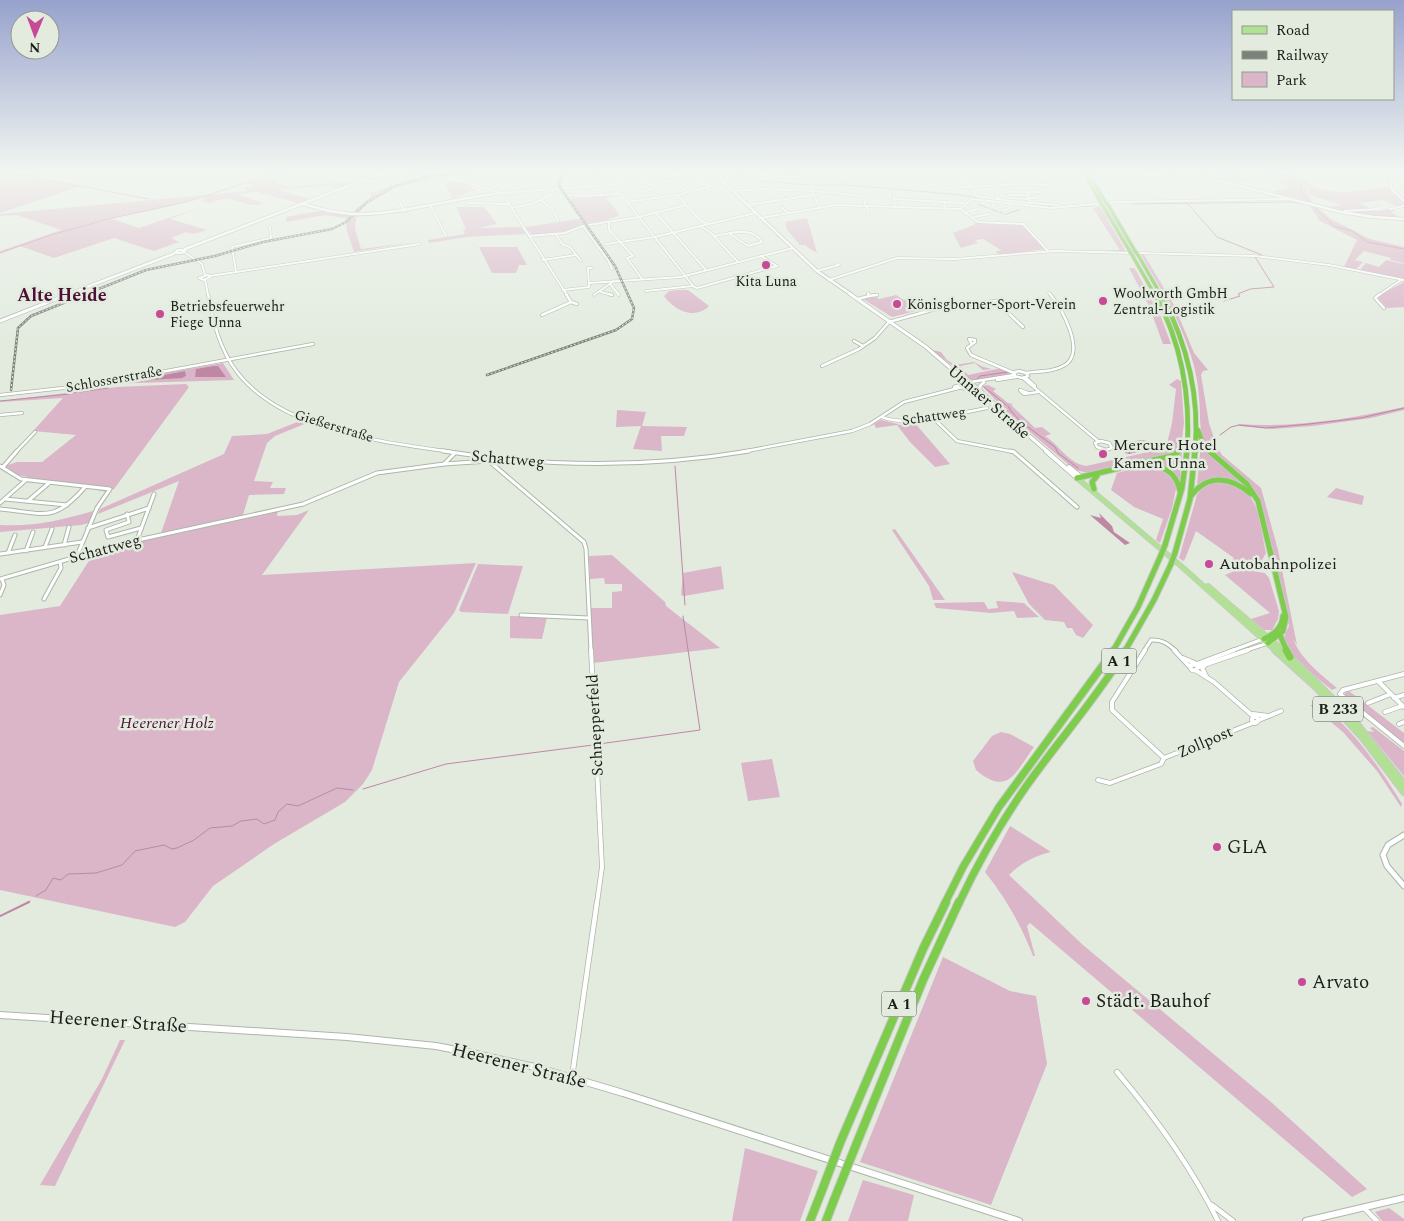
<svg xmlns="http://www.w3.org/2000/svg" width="1404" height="1221" viewBox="0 0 1404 1221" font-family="Spectral,serif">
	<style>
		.green { fill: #dab6c8 }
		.water { fill: #be88a5 }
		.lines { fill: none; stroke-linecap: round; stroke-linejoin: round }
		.stream-far1 { stroke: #be88a5; stroke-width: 1 }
		.stream { stroke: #be88a5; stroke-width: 2 }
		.street-far4-casing { stroke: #adb6a9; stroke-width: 3 }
		.street-far3-casing { stroke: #adb6a9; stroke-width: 4 }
		.street-far2-casing { stroke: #adb6a9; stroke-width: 5 }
		.street-far1-casing { stroke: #adb6a9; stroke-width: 5.5 }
		.street-casing { stroke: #adb6a9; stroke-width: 6 }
		.secondary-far4-casing { stroke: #adb6a9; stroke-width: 4 }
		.secondary-far3-casing { stroke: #adb6a9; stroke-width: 4.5 }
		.secondary-far2-casing { stroke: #adb6a9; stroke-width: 5.5 }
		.secondary-far1-casing { stroke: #adb6a9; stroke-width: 7 }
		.secondary-casing { stroke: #adb6a9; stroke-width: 8 }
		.primary-far1-casing { stroke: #c8c9c8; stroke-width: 6 }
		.primary-casing { stroke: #c8c9c8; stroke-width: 8 }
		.highway-far4-casing { stroke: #c8c9c8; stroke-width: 4.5 }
		.highway-far3-casing { stroke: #c8c9c8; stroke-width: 5.5 }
		.highway-far2-casing { stroke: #c8c9c8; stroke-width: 7 }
		.highway-far1-casing { stroke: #c8c9c8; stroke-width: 9 }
		.highway-casing { stroke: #c8c9c8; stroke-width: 10 }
		.street-far4 { stroke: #fff; stroke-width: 2 }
		.street-far3 { stroke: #fff; stroke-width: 2.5 }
		.street-far2 { stroke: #fff; stroke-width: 3 }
		.street-far1 { stroke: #fff; stroke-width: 4 }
		.street { stroke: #fff; stroke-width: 4.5 }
		.secondary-far4 { stroke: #fff; stroke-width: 2.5 }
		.secondary-far3 { stroke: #fff; stroke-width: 3 }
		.secondary-far2 { stroke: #fff; stroke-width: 4 }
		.secondary-far1 { stroke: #fff; stroke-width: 5 }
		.secondary { stroke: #fff; stroke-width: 6 }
		.primary-far1 { stroke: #b2e094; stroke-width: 4.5 }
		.primary { stroke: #b2e094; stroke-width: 5.5 }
		.highway-far4 { stroke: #7ecc4c; stroke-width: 3 }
		.highway-far3 { stroke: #7ecc4c; stroke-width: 4.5 }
		.highway-far2 { stroke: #7ecc4c; stroke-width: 5 }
		.highway-far1 { stroke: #7ecc4c; stroke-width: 7 }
		.highway { stroke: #7ecc4c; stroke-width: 8 }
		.rail-casing { stroke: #7c8179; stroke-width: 2.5 }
		.rail { stroke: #e3ebdf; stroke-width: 1; stroke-dasharray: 2; stroke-linecap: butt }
		.secondary-bridge-casing { stroke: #adb6a9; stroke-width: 4; stroke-linecap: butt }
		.highway-bridge-far2-casing { stroke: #c8c9c8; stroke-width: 4.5; stroke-linecap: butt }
		.highway-bridge-far1-casing { stroke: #c8c9c8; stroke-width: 7; stroke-linecap: butt }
		.highway-bridge-casing { stroke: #c8c9c8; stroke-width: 10; stroke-linecap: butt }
		.secondary-bridge { stroke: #fff; stroke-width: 2.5 }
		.highway-bridge-far2 { stroke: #7ecc4c; stroke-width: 3 }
		.highway-bridge-far1 { stroke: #7ecc4c; stroke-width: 5 }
		.highway-bridge { stroke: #7ecc4c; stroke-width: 8 }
		.poi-dot { fill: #c74997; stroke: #e3ebdf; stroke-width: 2 }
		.labels { text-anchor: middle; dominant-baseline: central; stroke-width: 5; stroke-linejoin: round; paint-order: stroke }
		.far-poi-label { font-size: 14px; fill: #1a1d18; stroke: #e3ebdf; text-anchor: start }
		.far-street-label { font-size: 14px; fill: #1a1d18; stroke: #e3ebdf }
		.shield { fill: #e3ebdf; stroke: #565b54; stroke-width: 1 }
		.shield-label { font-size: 15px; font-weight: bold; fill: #1a1d18 }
		.street-label { font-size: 16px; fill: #1a1d18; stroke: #e3ebdf }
		.poi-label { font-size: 16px; fill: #1a1d18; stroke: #e3ebdf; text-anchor: start }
		.park-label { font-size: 16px; font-style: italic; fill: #4d0d37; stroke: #e3ebdf }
		.far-district-label { font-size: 18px; font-weight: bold; fill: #4d1137; stroke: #e3ebdf }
		.near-poi-label { font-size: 19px; fill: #1a1d18; stroke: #e3ebdf; text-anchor: start }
		.near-street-label { font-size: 19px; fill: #1a1d18; stroke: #e3ebdf }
	</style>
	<rect width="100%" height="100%" fill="#e3ebdf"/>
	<g class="green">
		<polygon points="0,171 54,171 38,177 93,188 77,187 0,213"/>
		<path d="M295 171 274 182 289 187 358 181 339 188 326 185 279 190 309 199 298 203 257 192 236 194 264 203C251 209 241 200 228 199 218 197 211 207 202 201L206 196 155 210 109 218 139 228 204 206 170 219 207 230 194 234 186 232 171 238 179 242 154 251 114 238 54 258 20 246 0 253V251L61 230 17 215 0 216V214L247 191V189L244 188 254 185 245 183 267 176Z"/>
		<polygon points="457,171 514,171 445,176 396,186 404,182 380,193 357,211 353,212 372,196 368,192 376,192 392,185 428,176 362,182 371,178"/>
		<polygon points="1185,171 1234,171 1252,181 1226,182 1214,174 1199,175"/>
		<path d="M1257 171H1273L1281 174 1279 173 1294 172C1324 201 1351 191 1389 187L1392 193 1404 202V205L1398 207 1383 200 1359 203 1376 211 1391 209 1395 211 1391 212 1402 219H1376L1327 207 1342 205 1310 195 1308 193 1309 188 1289 176 1307 188V193L1313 203 1272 192 1290 187Z"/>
		<polygon points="454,180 476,186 471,188 475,190 453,199 445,184"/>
		<polygon points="614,195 615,196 606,198 620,215 605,221 587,224 569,199"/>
		<polygon points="1296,200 1314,205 1331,219 1370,239 1404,247 1404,263 1390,260 1391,258 1364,251 1355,260 1363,262 1356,269 1344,267 1357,240 1320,221 1309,205 1294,203"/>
		<polygon points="1100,206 1126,252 1097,251 1120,250 1093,208"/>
		<polygon points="456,207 484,207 497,224 478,228 521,227 526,234 466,237 429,243 428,240 465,234 463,230 466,229"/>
		<polygon points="324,210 351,214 353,216 350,219 325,215 286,222 286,217"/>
		<polygon points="407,211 408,212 356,217 355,229 361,249 415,242 354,252 346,228 347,223 356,215"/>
		<polygon points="807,218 817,253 807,247 806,245 800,245 787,230 785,222"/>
		<polygon points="580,219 585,225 563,232 532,235 525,227"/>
		<polygon points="976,222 1024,225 1045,249 1001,255 995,252 1001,250 983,239 975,240 978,243 961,248 953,233 974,225"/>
		<polygon points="479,247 517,247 527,265 519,265 516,273 492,273"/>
		<path d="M1140 253H1143L1174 305 1194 353 1208 370 1203 371 1201 375 1209 423 1217 447 1222 455 1261 488 1278 550 1297 645 1293 639C1301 659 1320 674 1337 688L1332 690C1320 680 1288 656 1285 641 1283 635 1287 631 1289 626L1260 501C1247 476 1218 466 1205 443 1198 430 1201 412 1199 398 1198 383 1195 367 1190 353 1179 317 1158 285 1140 253Z"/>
		<polygon points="1386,260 1404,264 1404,279 1360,270 1366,263 1379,267"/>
		<polygon points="1129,268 1134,268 1137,272 1161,317 1171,344 1163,344 1149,306"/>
		<polygon points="1404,282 1404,307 1387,308 1377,297"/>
		<path d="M678 290H688L709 306C695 320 675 311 664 296L669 291Z"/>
		<polygon points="896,295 904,300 913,298 928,308 892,317 863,299 875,296 879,299"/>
		<polygon points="932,350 941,352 947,360 955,365 974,362 983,367 992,369 983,370 975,363 960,366 968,375 1002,368 1010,372 1009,375 973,381"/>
		<polygon points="223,363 234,380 103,384"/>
		<path d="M1177 379 1181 381 1184 423 1181 448 1174 453 1089 473 1075 470 1011 416 982 386 988 385 996 389 993 391 1008 403 1013 404 1011 405 1035 428 1042 427 1051 434 1045 436C1059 445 1068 463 1086 466L1166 448 1172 423 1176 389 1169 385Z"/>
		<polygon points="186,384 189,387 114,489 106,492 88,488 27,482 28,477 19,475 5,466 17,462 42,462 76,435 33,431 63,398 0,402 0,401 117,387"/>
		<path d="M1404 407V410L1371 418 1313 426 1273 429 1240 426 1238 424C1294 428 1350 419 1404 407Z"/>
		<polygon points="617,410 646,412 642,426 687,427 684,436 661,436 662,451 633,449 641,426 616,427"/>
		<polygon points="881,420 898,424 899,425 914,422 950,464 935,467 910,442 897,425 876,428 874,424"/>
		<polygon points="300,421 307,423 275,436 267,443 254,481 273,482 270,488 286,488 284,494 249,495 243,515 256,515 278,510 277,516 297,515 309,510 262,575 476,563 454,613 399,682 372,770 363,784 345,802 274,844 213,886 185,922 175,927 0,890 0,615 60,606 94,553 160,536 179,481 98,514 100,509 224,454 232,436 267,434"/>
		<path d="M1201 444 1249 489C1233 481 1214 479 1197 484Z"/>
		<polygon points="1182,452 1180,479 1166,467 1146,463"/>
		<polygon points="1146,465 1168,471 1177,484 1172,508 1160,543 1156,540 1163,519 1134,507 1111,490 1117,473"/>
		<path d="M1219 482C1262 488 1258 518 1266 553L1258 567 1236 564 1231 561 1234 558 1196 531 1185 559 1183 561 1179 558 1197 495C1203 486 1209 484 1219 482Z"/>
		<polygon points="1336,488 1364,496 1362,505 1327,497"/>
		<path d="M93 511 89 523 81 525 0 532V525C33 527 62 520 93 511Z"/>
		<polygon points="895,529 945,600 933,600 929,586 892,530"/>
		<polygon points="612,555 665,602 666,606 720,648 593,663 591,608 612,608 612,592 622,591 622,584 605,584 604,578 590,579 589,556"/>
		<polygon points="478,564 523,566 508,614 461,612 459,610"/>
		<polygon points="721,566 724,589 684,596 681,595 683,573"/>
		<polygon points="1239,569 1265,573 1269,578 1279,611 1278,619 1272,630 1264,630 1251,619 1270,613 1225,575"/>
		<polygon points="1012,572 1054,585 1093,625 1083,638 1076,635 1072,628 1067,628 1064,622 1045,620 1029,604"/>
		<polygon points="996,601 1024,603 1039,617 1017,618 1014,611 991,613 936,608 934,603 984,602 988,609 998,608"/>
		<polygon points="510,616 547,617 542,639 510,638"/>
		<polygon points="1349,691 1404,733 1404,744 1345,697 1345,693"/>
		<path d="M1310 705C1339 704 1388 780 1402 804L1401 807 1377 771 1343 732Z"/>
		<polygon points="1373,727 1404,751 1404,776 1367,731 1374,732 1370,728"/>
		<path d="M1001 732 1010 734 1034 747C1015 773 1008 797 976 770L973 761 992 736Z"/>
		<polygon points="772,759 780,797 748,801 741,763"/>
		<path d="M1010 826 1051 852C1034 856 1021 863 1009 875L1083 945 1271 1102 1367 1189 1352 1197 1030 923 1027 926 1035 956H1033C1021 925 1006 898 985 872Z"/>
		<polygon points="943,957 1010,991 1036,996 1047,1064 991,1205 860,1162"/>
		<polygon points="120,1040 125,1040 55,1186 40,1185 102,1079"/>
		<polygon points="745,1148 818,1171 800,1221 732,1221"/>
		<polygon points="863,1180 914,1195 908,1221 848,1221"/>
		<polygon points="1389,1208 1404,1219 1404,1221 1382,1221 1375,1212"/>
	</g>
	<g class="water">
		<polygon points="214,366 218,366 226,377 195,377 196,369"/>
		<polygon points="185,371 186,376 182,378 133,381"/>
		<polygon points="1140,440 1154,442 1162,447 1129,454 1125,453 1123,445"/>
		<polygon points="1099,513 1112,526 1114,532 1130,543 1125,545 1090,515 1101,518"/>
	</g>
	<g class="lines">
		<g class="stream-far1">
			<polyline points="831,171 847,185 961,195 986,200"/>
			<polyline points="1264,171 1291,178 1302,186 1300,191 1310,203"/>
			<polyline points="11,173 36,178"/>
			<polyline points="0,176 16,171"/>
			<polyline points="37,178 149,199"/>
			<polyline points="757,181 810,185"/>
			<polyline points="816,185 845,185"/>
			<polyline points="1187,203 1217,237 1262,255"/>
			<polyline points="978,204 988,208"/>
			<polyline points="1132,204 1296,202"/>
			<polyline points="1032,205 1053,207"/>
			<polyline points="1313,206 1334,226 1352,231 1367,242 1404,249"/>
			<polyline points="1070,207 1091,206"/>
			<polyline points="991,209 998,212"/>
			<polyline points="1000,212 1003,214"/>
			<polyline points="1006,214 1019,210"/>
			<polyline points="0,253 51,235 108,219 190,201 281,171"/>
			<polyline points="1224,301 1240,296 1238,294 1250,289 1274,287 1255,257 1257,257"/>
			<polyline points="977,379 980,376 1008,372"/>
			<polyline points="984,387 1006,405"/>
			<polyline points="72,393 108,388"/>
			<polyline points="0,401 69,394"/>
			<polyline points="1008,406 1011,411"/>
			<polyline points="1011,411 1021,422 1055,447 1058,453 1078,468"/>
			<polyline points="1220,435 1231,427 1239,425 1266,428 1309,424 1361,418 1404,408"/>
			<polyline points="675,466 685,605"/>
			<polyline points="599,744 700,730 683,616"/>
			<polyline points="363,789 446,764 593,745"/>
			<polyline points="36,896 46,890 53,878 61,880 68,874 96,873 122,865 135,851 164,845 172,849 177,848 194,840 210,828 232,826 241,821 257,819 264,824 275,820 278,812 287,804 298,806 337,788 353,790"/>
			<polyline points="26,903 30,901"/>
		</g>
		<polyline class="stream" points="0,916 29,902"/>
		<g class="street-far4-casing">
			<g id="street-far4">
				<polyline points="620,171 624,173"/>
				<polyline points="681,171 710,186"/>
				<polyline points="879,171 885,175 892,188"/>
				<polyline points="934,171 954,187"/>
				<polyline points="1378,171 1391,180"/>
				<polyline points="712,172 813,178"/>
				<polyline points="907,172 925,172"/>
				<polyline points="873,173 881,172"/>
				<polyline points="852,174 862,179 904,179 949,188 1023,184 1048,185"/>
				<polyline points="1128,176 1187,173"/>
				<polyline points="637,178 649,184"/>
				<polyline points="954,178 971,186 976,196"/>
				<polyline points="390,179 393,185 400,187 414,181 442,176 502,193 611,185 663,171"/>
				<polyline points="669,180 667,178 685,173"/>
				<polyline points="960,180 981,179"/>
				<polyline points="365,182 413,177"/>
				<polyline points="677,184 687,191"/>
				<polyline points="814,184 813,178 816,171"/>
				<polyline points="611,185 627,202 694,287 697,288 777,266 761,256"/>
				<polyline points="651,185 659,188"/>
				<path d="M585 186 578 180C594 169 604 173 620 183"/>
				<polyline points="399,187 395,191 404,211"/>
				<polyline points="645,187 651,190"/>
				<polyline points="732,191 762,189 812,191 812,189"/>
				<polyline points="586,192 587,196 618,194"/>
				<polyline points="643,192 639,188 665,181 677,183 696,179"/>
				<polyline points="1006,192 1027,192 1030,203 1059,205"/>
				<polyline points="1027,192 1042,192"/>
				<polyline points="502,193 567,295"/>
				<polyline points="677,195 700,220 708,224"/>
				<polyline points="894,195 895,207"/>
				<polyline points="1008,195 1027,195"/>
				<polyline points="575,196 586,195"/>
				<polyline points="976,196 998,199 996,192"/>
				<polyline points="568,197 567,195 574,195"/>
				<polyline points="1010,198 1028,199"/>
				<polyline points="1028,198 1036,198 1041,195"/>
				<polyline points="894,199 944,202 946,209"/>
				<polyline points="972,199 1051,208 1118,202 1289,199"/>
				<polyline points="998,199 1010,201"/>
				<polyline points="541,200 553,210 558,221"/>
				<polyline points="1012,201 1030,203"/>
				<polyline points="627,202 677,195 724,183"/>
				<polyline points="944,202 964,203"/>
				<polyline points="467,203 508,204"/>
				<polyline points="430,205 446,236"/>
				<polyline points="747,205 813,195"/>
				<polyline points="867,206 868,214"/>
				<polyline points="781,207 788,213"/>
				<polyline points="992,207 994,203"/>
				<polyline points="511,208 532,204 552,194 554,189"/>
				<polyline points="820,208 812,191 864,196 865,206"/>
				<polyline points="960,209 978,222 1023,224 1048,251"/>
				<polyline points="960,209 972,199"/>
				<polyline points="1390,209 1404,206"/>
				<polyline points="1003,210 1009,209 1010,204"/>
				<polyline points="1344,211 1379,209 1377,206"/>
				<polyline points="655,212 706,270"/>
				<polyline points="966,212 979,209"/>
				<polyline points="974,217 990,214"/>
				<polyline points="760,218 836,205 960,209"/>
				<polyline points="609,222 609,230 633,256 627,258 642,279"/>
				<polyline points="583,226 608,260 612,269"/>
				<polyline points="702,227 711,233 738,262"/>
				<polyline points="556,234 562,244 570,247 581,261"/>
				<polyline points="529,236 565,233 583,226 638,217 686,205"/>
				<path d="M714 236C730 234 752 225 762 242L748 246 730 234"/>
				<polyline points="606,244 655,237 755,213"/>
				<polyline points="184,252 202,264 205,275"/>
				<polyline points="543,260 576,255"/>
				<polyline points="817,271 839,265 837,264"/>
				<polyline points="236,272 232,247 271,238 270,227"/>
				<polygon points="208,275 210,277 204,280 199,278"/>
				<polyline points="210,276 420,244"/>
				<polyline points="205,279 208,295"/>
				<polyline points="829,280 897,258 955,259 1055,251 1255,256 1329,265 1404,280"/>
				<polyline points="589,283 681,277 793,248"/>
				<polyline points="610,284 619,295"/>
				<polyline points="563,290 589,287 588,268 592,268"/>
				<polyline points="646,291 693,286"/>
				<polyline points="601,292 612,295"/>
				<polyline points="868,293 869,295"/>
				<polyline points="1049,293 1051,295"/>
				<polyline points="594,295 614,281"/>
				<polyline points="873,295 877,295"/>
				<polyline points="1379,295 1401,280"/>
			</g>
		</g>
		<g class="street-far3-casing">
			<g id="street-far3">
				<path d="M208 294C213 322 220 350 237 372 282 431 383 442 451 452"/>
				<polyline points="566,294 571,302 577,304"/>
				<polyline points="609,294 612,295"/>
				<polyline points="1380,294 1375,298 1384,308"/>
				<polyline points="869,296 877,295"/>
				<polyline points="858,299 869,296 868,294"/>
				<polyline points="542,315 571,302"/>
				<polyline points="854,341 863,346"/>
				<polyline points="972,344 969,339 975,340 975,342 967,348 971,355 1014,373"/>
				<polyline points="822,366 859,349 875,338 889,322 939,308 996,301 1023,327"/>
				<polygon points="1019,371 1026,373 1028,376 1022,378 1015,376 1015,372"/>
				<path d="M1026 373C1039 371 1054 372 1065 365 1086 352 1062 308 1050 294"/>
				<polyline points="1023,378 1098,441"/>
				<polyline points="1026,378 1035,386"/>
				<polyline points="997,380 1016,377"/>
				<polyline points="971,382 1014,375"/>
				<polyline points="954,387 967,383"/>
				<polyline points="962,388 976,391"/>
				<polyline points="1028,393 1020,390 1024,394 1038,392"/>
				<polyline points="0,395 90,385 313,344"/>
				<polyline points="0,415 22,413"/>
				<path d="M882 417C907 428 959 413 987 408"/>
				<polyline points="932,417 957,441 1014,452"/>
				<polygon points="1101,441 1109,443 1112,448 1106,450 1097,447 1095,443"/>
				<polyline points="16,452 35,432"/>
				<polyline points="741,452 852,431 870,424 904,402 970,385"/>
			</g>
		</g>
		<g class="street-far2-casing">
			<g id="street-far2">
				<path d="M443 451C544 467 648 468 749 451"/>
				<polyline points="1010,451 1014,452 1077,507"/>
				<polyline points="444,464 489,461 584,542 586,549 591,651"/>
				<polyline points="0,466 21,479 110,489 97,508 79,551 79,556"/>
				<polyline points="3,467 17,451"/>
				<polyline points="5,499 67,505"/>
				<polyline points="28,501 49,483"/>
				<polyline points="0,503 26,480"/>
				<path d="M0 509C45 513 53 524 86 486"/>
				<polyline points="127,514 129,522 106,530 108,537 141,528"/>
				<polyline points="88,528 149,508"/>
				<polyline points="137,540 154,494"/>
				<polyline points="64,545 69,527"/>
				<polyline points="45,547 52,529"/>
				<polyline points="26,551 33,532"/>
				<polyline points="8,553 15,535"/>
				<polyline points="0,554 82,542"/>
				<polyline points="0,579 124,543 303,504 377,473 444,464 454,454"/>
				<polyline points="0,595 4,585 2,579"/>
				<polyline points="44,599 61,568 60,562"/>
				<polyline points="521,615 589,618"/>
				<path d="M1144 651 1151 640C1162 639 1168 644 1176 651"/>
				<polyline points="1231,651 1263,639"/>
				<polyline points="1244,651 1268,643"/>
			</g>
		</g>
		<g class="street-far1-casing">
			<g id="street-far1">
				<polyline points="591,650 602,867 597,903"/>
				<polyline points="1145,650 1112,702 1112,710 1164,758 1255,722"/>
				<polyline points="1174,650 1189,666"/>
				<polyline points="1183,658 1195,663"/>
				<circle cx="1194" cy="667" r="3.5"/>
				<polyline points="1194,665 1234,650"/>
				<polyline points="1205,665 1202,668 1206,676"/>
				<polyline points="1198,667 1248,650"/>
				<polyline points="1195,670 1214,682 1254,717"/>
				<polyline points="1404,674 1343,690 1340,694 1404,746"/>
				<polyline points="1379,682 1404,707"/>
				<polyline points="1394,698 1404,695"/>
				<polyline points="1368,703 1391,694"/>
				<polyline points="1385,712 1402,706"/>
				<polyline points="1253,714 1269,716"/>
				<circle cx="1255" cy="720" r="3"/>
				<polyline points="1259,720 1281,711"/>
				<polyline points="1399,724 1404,722"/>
				<polyline points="1098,780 1110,783 1161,764 1164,758"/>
			</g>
		</g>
		<g class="street-casing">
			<g id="street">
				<path d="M1117 1072C1156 1118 1191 1166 1218 1221"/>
				<polyline points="572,1077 597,902"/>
				<polyline points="1212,1205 1233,1221"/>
				<polyline points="1364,1208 1377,1221"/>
			</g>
		</g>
		<g class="secondary-far4-casing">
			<g id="secondary-far4">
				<polyline points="712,171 817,271 852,295"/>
				<polyline points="1182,171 1341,212 1373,217 1404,219"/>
				<polyline points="1397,171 1391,180 1391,188 1404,201"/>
				<polyline points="303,204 329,211 351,214"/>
				<path d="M360 214C408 213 454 198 502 193"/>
				<polyline points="185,249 387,171"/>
				<polyline points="66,295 173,254 178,250 186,250 182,253 176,253"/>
			</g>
		</g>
		<g class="secondary-far3-casing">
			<g id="secondary-far3">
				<polyline points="850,294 926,347 1048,452"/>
				<polyline points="0,321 69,294"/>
				<polyline points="967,379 1006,414"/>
				<polyline points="980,390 980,386 984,382"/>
			</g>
		</g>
		<g class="secondary-far2-casing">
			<g id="secondary-far2">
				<polyline points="1046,451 1077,478"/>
				<polyline points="1069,467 1081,477"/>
			</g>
		</g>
		<g class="secondary-far1-casing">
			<polyline id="secondary-far1" points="1404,835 1388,845 1383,855 1387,866 1404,886"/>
		</g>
		<g class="secondary-casing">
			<g id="secondary">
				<polyline points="0,1015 347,1037 436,1046 472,1053 539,1068 623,1093 1019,1221"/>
				<polyline points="1306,1221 1404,1198"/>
			</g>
		</g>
		<g class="primary-far1-casing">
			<g id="primary-far1">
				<polyline points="1077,478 1181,566 1276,651"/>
				<polyline points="1208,586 1284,651"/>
			</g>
		</g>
		<g class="primary-casing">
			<g id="primary">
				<polyline points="1275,650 1317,688 1363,738 1404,792"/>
				<polyline points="1283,650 1352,718 1404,784"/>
			</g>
		</g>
		<g class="highway-far4-casing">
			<g id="highway-far4">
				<polyline points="1083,171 1101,203"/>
				<polyline points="1087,171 1106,203"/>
				<polyline points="1108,205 1135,251"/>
				<polyline points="1103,206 1129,250"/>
				<polyline points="1132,255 1155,295"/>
				<polyline points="1138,255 1161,295"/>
			</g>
		</g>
		<g class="highway-far3-casing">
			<g id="highway-far3">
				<path d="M1155 294C1182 344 1191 397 1187 452"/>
				<path d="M1161 294C1187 343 1200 397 1195 452"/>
				<polyline points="1198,430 1203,444 1210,452"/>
				<polyline points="1178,452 1187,440"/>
			</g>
		</g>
		<g class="highway-far2-casing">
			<g id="highway-far2">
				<polyline points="1209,451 1247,484 1258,501 1286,617 1283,631 1268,643"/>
				<path d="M1144 464C1163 466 1176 471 1180 491"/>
				<polyline points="1077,478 1175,455 1179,451"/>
				<polyline points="1094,489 1092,482 1097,476"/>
				<path d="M1191 496C1208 473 1231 477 1251 494"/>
				<polyline points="1165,545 1182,488 1187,451"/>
				<polyline points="1175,553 1190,499 1195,451"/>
				<polyline points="1280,635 1287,651"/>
				<path d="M1264 639C1274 634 1282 628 1283 616"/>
				<polyline points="1113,651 1138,607 1161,555"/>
				<polyline points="1125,651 1154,600 1171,564"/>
			</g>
		</g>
		<g class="highway-far1-casing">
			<g id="highway-far1">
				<polyline points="1286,650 1290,657"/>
				<polyline points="945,903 963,867 999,807 1114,650"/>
				<path d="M959 903C978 863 1000 824 1025 788 1058 741 1096 699 1126 650"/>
			</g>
		</g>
		<g class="highway-casing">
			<g id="highway">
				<polyline points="840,1143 923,949 946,902"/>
				<polyline points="854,1150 923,980 959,902"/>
				<polyline points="810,1221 821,1193"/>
				<polyline points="826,1221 834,1200"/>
			</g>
		</g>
		<use href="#street-far4" class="street-far4"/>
		<use href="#street-far3" class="street-far3"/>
		<use href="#street-far2" class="street-far2"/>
		<use href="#street-far1" class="street-far1"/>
		<use href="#street" class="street"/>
		<use href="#secondary-far4" class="secondary-far4"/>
		<use href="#secondary-far3" class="secondary-far3"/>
		<use href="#secondary-far2" class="secondary-far2"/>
		<use href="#secondary-far1" class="secondary-far1"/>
		<use href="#secondary" class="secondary"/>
		<use href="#primary-far1" class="primary-far1"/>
		<use href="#primary" class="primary"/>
		<use href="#highway-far4" class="highway-far4"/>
		<use href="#highway-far3" class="highway-far3"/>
		<use href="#highway-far2" class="highway-far2"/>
		<use href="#highway-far1" class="highway-far1"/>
		<use href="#highway" class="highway"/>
		<g class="rail-casing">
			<g id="rail">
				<polyline points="487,375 616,330 632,319 634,308 615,266 559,186 560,179 568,171"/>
				<polyline points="11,390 18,328 31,316 146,270 215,256 263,242 332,229 346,222 366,203 395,186 432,176 474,171"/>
			</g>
		</g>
		<use href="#rail" class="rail"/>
		<g class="secondary-bridge-casing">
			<polyline id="secondary-bridge" points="351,214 360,214"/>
		</g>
		<g class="highway-bridge-far2-casing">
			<g id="highway-bridge-far2">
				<polyline points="1101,203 1103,206"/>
				<polyline points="1106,203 1108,205"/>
				<polyline points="1129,250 1132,255"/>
				<polyline points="1135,251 1138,255"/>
			</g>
		</g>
		<g class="highway-bridge-far1-casing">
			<g id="highway-bridge-far1">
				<polyline points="1161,555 1165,545"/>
				<polyline points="1171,564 1175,553"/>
			</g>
		</g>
		<g class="highway-bridge-casing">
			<g id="highway-bridge">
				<polyline points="821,1193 840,1143"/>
				<polyline points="834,1200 854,1150"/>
			</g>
		</g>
		<use href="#secondary-bridge" class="secondary-bridge"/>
		<use href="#highway-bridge-far2" class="highway-bridge-far2"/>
		<use href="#highway-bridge-far1" class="highway-bridge-far1"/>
		<use href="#highway-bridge" class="highway-bridge"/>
	</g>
	<linearGradient id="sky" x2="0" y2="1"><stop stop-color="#97a2cd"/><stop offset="0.5" stop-color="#f2f6f1"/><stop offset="1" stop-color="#f2f6f1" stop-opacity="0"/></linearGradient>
	<rect width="1404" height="342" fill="url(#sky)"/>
	<g class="poi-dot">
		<circle cx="766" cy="265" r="5"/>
		<circle cx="1103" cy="301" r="5"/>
		<circle cx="897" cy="304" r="5"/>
		<circle cx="160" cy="314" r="5"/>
		<circle cx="1103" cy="454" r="5"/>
		<circle cx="1209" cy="564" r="5"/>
		<circle cx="1217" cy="847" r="5"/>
		<circle cx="1302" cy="982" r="5"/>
		<circle cx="1086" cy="1001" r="5"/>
	</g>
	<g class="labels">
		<g class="far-poi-label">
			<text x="766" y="281" text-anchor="middle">Kita Luna</text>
			<text x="1113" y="293">Woolworth GmbH<tspan x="1113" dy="16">Zentral-Logistik</tspan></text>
			<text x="907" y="304">Könisgborner-Sport-Verein</text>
			<text x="170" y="306">Betriebsfeuerwehr<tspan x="170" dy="16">Fiege Unna</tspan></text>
		</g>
		<g class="far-street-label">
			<text transform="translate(114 379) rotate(-10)">Schlosserstraße</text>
			<text transform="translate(934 416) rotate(-8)">Schattweg</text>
			<text transform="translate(334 426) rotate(17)">Gießerstraße</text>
		</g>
		<g class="shield">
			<rect x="1101.5" y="648.5" width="35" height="25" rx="4"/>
			<rect x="1313" y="696.5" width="50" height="25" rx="4"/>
			<rect x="881.5" y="991.5" width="35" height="25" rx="4"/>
		</g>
		<g class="shield-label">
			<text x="1119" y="661">A 1</text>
			<text x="1338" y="709">B 233</text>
			<text x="899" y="1004">A 1</text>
		</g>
		<g class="street-label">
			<text transform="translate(989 402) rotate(41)">Unnaer Straße</text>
			<text transform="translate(508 459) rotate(5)">Schattweg</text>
			<text transform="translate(105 549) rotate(-15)">Schattweg</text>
			<text transform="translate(595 725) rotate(-93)">Schnepperfeld</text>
			<text transform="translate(1205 742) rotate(-23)">Zollpost</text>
		</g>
		<g class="poi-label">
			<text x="1113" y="445">Mercure Hotel<tspan x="1113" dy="18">Kamen Unna</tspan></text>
			<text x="1219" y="564">Autobahnpolizei</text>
		</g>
		<g class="park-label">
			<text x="167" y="723">Heerener Holz</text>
		</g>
		<g class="far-district-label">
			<text x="62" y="295">Alte Heide</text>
		</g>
		<g class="near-poi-label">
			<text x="1227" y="847">GLA</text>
			<text x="1312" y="982">Arvato</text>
			<text x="1096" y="1001">Städt. Bauhof</text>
		</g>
		<g class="near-street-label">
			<text transform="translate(118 1022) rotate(4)">Heerener Straße</text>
			<text transform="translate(519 1066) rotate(14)">Heerener Straße</text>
		</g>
	</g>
	<rect x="1232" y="10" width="162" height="90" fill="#e3ebdf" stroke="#93998f"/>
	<rect x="1242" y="26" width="25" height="8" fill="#b2e094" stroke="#93998f"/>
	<text x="1276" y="35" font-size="15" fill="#1a1d18">Road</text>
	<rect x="1242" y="51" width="25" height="8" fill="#7c8179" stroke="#93998f"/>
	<text x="1276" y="60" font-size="15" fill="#1a1d18">Railway</text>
	<rect x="1242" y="72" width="25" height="15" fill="#dab6c8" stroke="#93998f"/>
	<text x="1276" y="85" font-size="15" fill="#1a1d18">Park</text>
	<g transform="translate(35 35) rotate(181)"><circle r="24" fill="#e3ebdf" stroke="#93998f"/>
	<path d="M0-4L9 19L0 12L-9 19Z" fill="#c74997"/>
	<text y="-8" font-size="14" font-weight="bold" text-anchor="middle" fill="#1a1d18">N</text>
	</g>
</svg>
